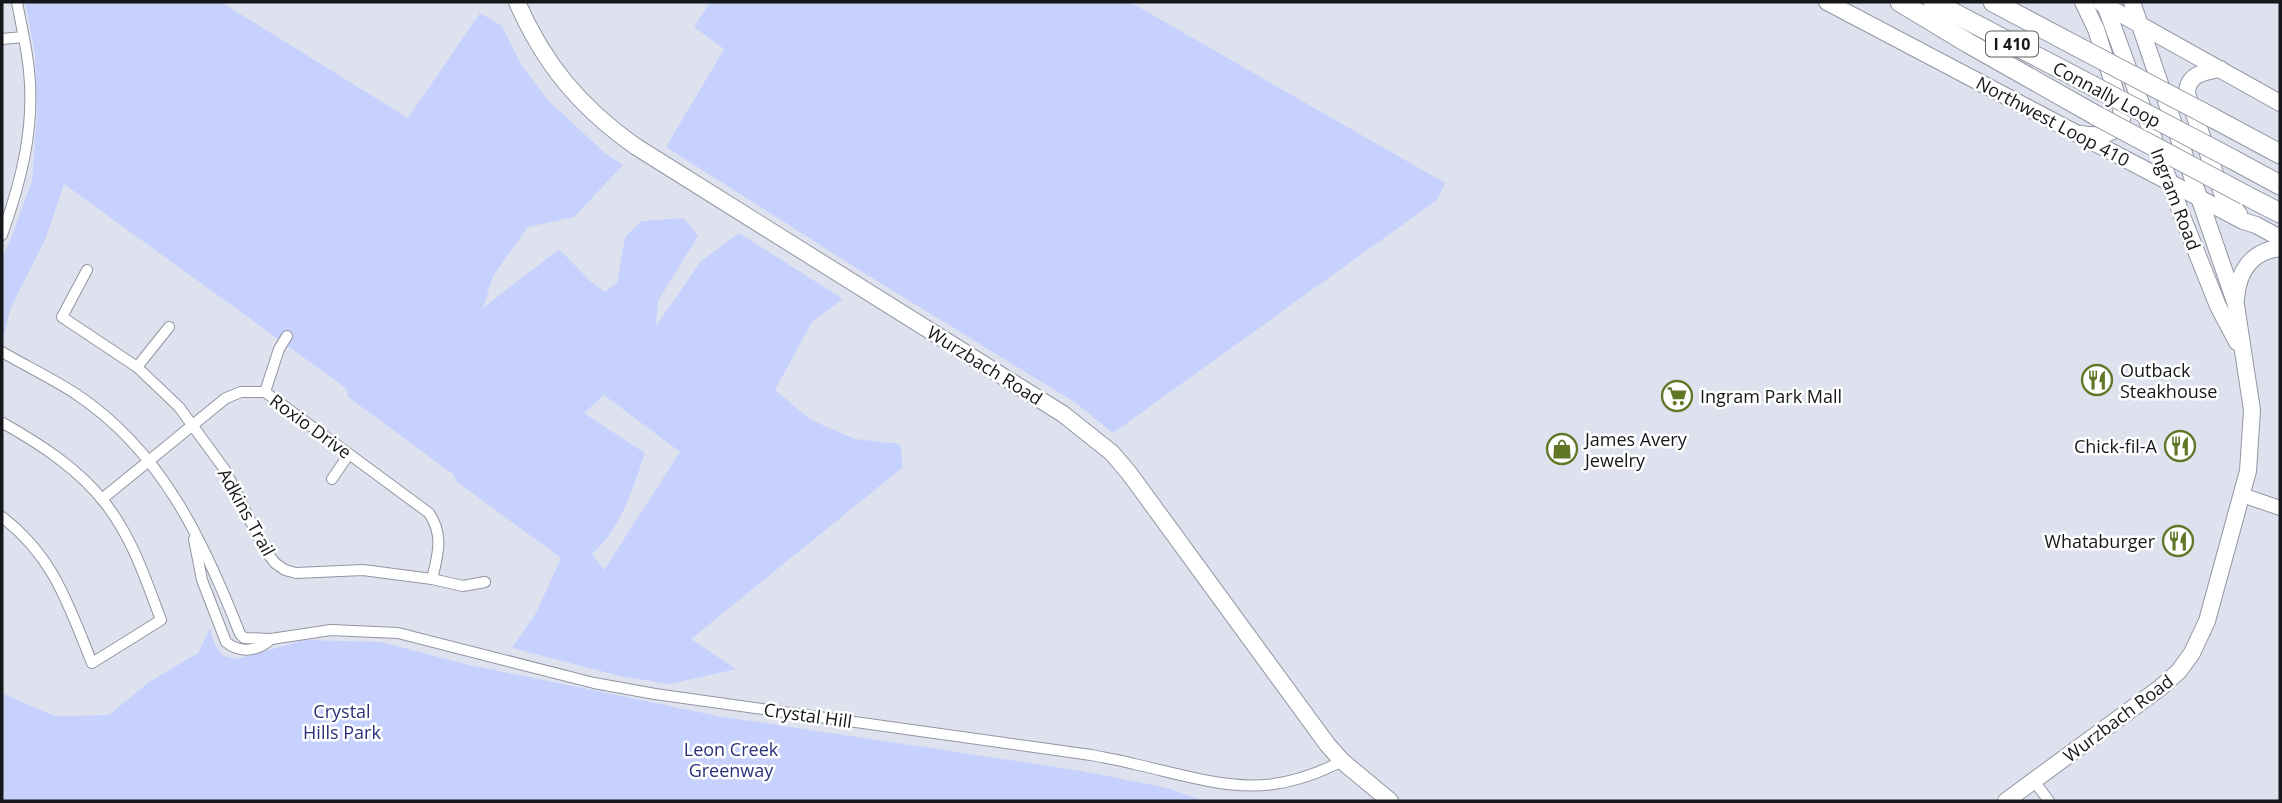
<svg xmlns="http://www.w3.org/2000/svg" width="2282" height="803" viewBox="0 0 2282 803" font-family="'Open Sans',sans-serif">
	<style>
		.green { fill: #c6d2fd; fill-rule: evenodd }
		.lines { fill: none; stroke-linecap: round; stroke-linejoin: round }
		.minor-casing { stroke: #9295a2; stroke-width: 12 }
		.tertiary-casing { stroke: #9295a2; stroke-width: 16 }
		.secondary-casing { stroke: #9295a2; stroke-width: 18 }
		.motorway-casing { stroke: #9295a2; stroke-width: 21 }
		.minor { stroke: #fff; stroke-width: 10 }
		.tertiary { stroke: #fff; stroke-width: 14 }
		.secondary { stroke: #fff; stroke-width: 16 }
		.motorway { stroke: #fff; stroke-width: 19 }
		.motorway-bridge-casing { stroke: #9295a2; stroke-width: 21; stroke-linecap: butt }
		.motorway-bridge { stroke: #fff; stroke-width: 19 }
		.labels { text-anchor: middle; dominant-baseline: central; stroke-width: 5; stroke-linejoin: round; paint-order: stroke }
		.shield { fill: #fff; stroke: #5c5d5f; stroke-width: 2 }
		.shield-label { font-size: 16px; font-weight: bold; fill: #16171b }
		.street-label { font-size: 18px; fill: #16171b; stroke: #fff }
		.poi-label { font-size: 18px; fill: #16171b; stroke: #fff; text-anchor: start }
		.park-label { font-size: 18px; fill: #293179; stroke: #fff }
	</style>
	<rect width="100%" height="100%" fill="#dee2ef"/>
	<g class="green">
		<path d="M25 2H221L408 118 480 13 502 26 522 66 549 101 605 153 623 165 574 217 528 227 493 276 483 308 559 249 590 281 605 292 617 283 625 237 641 221 684 218 698 236 658 301 656 326 701 261 739 233 843 299 812 322 775 390 811 420 855 439 900 444 903 467 691 639 736 669 670 684 620 676 512 648 536 613 561 558 456 481 454 475 348 397 347 389 64 184 45 240 11 307 2 343V258L11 238 32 181 37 114 35 54ZM604 395 680 452 604 570 592 554C621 529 633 488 645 453L584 413Z"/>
		<polygon points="710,2 1130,2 1445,183 1437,200 1113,433 1076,403 861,271 666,147 724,49 694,27"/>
		<polygon points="210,628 215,645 223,656 237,659 305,640 381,642 465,664 718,716 1082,771 1167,788 1202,800 1218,801 2,801 2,693 54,716 109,715 149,682 198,653"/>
	</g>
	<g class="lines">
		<g class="minor-casing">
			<g id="minor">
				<polyline points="2,39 23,37"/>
				<path d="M2 235C21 182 35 128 29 71 27 48 21 25 17 2"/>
				<polyline points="87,270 62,317 137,367 179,407 225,470 265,550 275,563 285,570 296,573 363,570 432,579 463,586 485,582"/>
				<path d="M2 352C26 366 53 379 76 394 162 451 204 542 240 634L244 638 271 639 331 630 398 633 594 683 655 694 1091 755C1105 758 1120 760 1134 764 1215 782 1262 803 1342 761"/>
				<polyline points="137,367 169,327"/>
				<polyline points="265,392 279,349 287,336"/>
				<path d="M2 425 3 423C40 444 79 469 105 503 132 537 146 580 161 620L92 663C68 604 54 557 2 517"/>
				<polyline points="332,479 349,454"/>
				<path d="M102 499 226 398 241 392H265L429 513C444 535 438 555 432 579"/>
				<path d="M194 539 202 580 226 642C240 654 258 651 271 639"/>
				<polyline points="2034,781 2049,801"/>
			</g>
		</g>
		<g class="tertiary-casing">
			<polyline id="tertiary" points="2242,495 2280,508"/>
		</g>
		<g class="secondary-casing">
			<g id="secondary">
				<path d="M517 2C544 64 580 107 635 146L1063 414 1112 453 1129 473 1327 744 1342 761 1390 801"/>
				<polyline points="1827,2 2243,221 2256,225 2280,238"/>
				<polyline points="2104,2 2182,216 2218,306 2237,342"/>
				<polyline points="2101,3 2280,103"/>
				<path d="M2220 69C2204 72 2187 74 2187 94L2222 193 2239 214"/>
				<path d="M2081 134C2098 137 2119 136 2123 115L2096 29 2083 2"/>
				<path d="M2236 299C2238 272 2251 251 2280 248"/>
				<polyline points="2006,801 2160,688 2179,671 2192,653 2207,621 2248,471 2252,410 2236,305 2132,2"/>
			</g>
		</g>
		<g class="motorway-casing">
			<g id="motorway">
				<polyline points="1900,2 1968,43 2097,116"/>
				<polyline points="1933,2 2091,85"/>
				<polyline points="1993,2 2076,46"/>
				<polyline points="2213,118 2280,154"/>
				<polyline points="2232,159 2280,185"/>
				<polyline points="2245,195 2280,213"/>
			</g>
		</g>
		<use href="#minor" class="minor"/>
		<use href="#tertiary" class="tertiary"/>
		<use href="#secondary" class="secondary"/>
		<use href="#motorway" class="motorway"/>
		<g class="motorway-bridge-casing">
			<g id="motorway-bridge">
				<polyline points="2076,46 2213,118"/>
				<polyline points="2091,85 2232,159"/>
				<polyline points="2097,116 2245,195"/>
			</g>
		</g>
		<use href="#motorway-bridge" class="motorway-bridge"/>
	</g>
	<defs>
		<g id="restaurant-ring" transform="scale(1.575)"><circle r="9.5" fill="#fff" stroke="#617728" stroke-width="1.5"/><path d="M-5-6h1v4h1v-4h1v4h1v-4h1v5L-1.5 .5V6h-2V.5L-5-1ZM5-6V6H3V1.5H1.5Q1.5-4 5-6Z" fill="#617728"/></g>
		<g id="supermarket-ring" transform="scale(1.575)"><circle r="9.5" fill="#fff" stroke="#617728" stroke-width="1.5"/><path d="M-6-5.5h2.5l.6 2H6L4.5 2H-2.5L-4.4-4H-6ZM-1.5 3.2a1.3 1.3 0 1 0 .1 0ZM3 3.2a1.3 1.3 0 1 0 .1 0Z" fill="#617728"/></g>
		<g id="shop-ring" transform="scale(1.575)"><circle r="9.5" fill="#fff" stroke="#617728" stroke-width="1.5"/><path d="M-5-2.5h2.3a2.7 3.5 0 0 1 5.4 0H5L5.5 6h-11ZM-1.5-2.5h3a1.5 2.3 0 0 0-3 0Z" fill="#617728"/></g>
	</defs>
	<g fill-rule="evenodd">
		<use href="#restaurant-ring" x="2097" y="380"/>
		<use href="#supermarket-ring" x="1677" y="396"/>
		<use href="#restaurant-ring" x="2180" y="446"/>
		<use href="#shop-ring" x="1562" y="449"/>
		<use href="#restaurant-ring" x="2178" y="541"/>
	</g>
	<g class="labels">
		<rect class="shield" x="1986" y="31.5" width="52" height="25" rx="5"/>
		<g class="shield-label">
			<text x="2012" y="44">I 410</text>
		</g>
		<g class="street-label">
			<text transform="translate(2107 94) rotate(28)">Connally Loop</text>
			<text transform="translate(2053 121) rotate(28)">Northwest Loop 410</text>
			<text transform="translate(2176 199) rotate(69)">Ingram Road</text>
			<text transform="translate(985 365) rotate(32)">Wurzbach Road</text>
			<text transform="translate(311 426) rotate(36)">Roxio Drive</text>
			<text transform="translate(247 512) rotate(61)">Adkins Trail</text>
			<text transform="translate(808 715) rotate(8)">Crystal Hill</text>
			<text transform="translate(2118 718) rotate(-37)">Wurzbach Road</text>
		</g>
		<g class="poi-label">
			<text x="2120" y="370">Outback<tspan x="2120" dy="21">Steakhouse</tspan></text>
			<text x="1700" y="396">Ingram Park Mall</text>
			<text x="1585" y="439">James Avery<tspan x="1585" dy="21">Jewelry</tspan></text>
			<text x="2157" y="446" text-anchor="end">Chick-fil-A</text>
			<text x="2155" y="541" text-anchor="end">Whataburger</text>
		</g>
		<g class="park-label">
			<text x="342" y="711">Crystal<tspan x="342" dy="21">Hills Park</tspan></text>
			<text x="731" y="749">Leon Creek<tspan x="731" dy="21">Greenway</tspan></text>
		</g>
	</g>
	<rect width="2282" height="803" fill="none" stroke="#16171b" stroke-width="7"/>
</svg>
